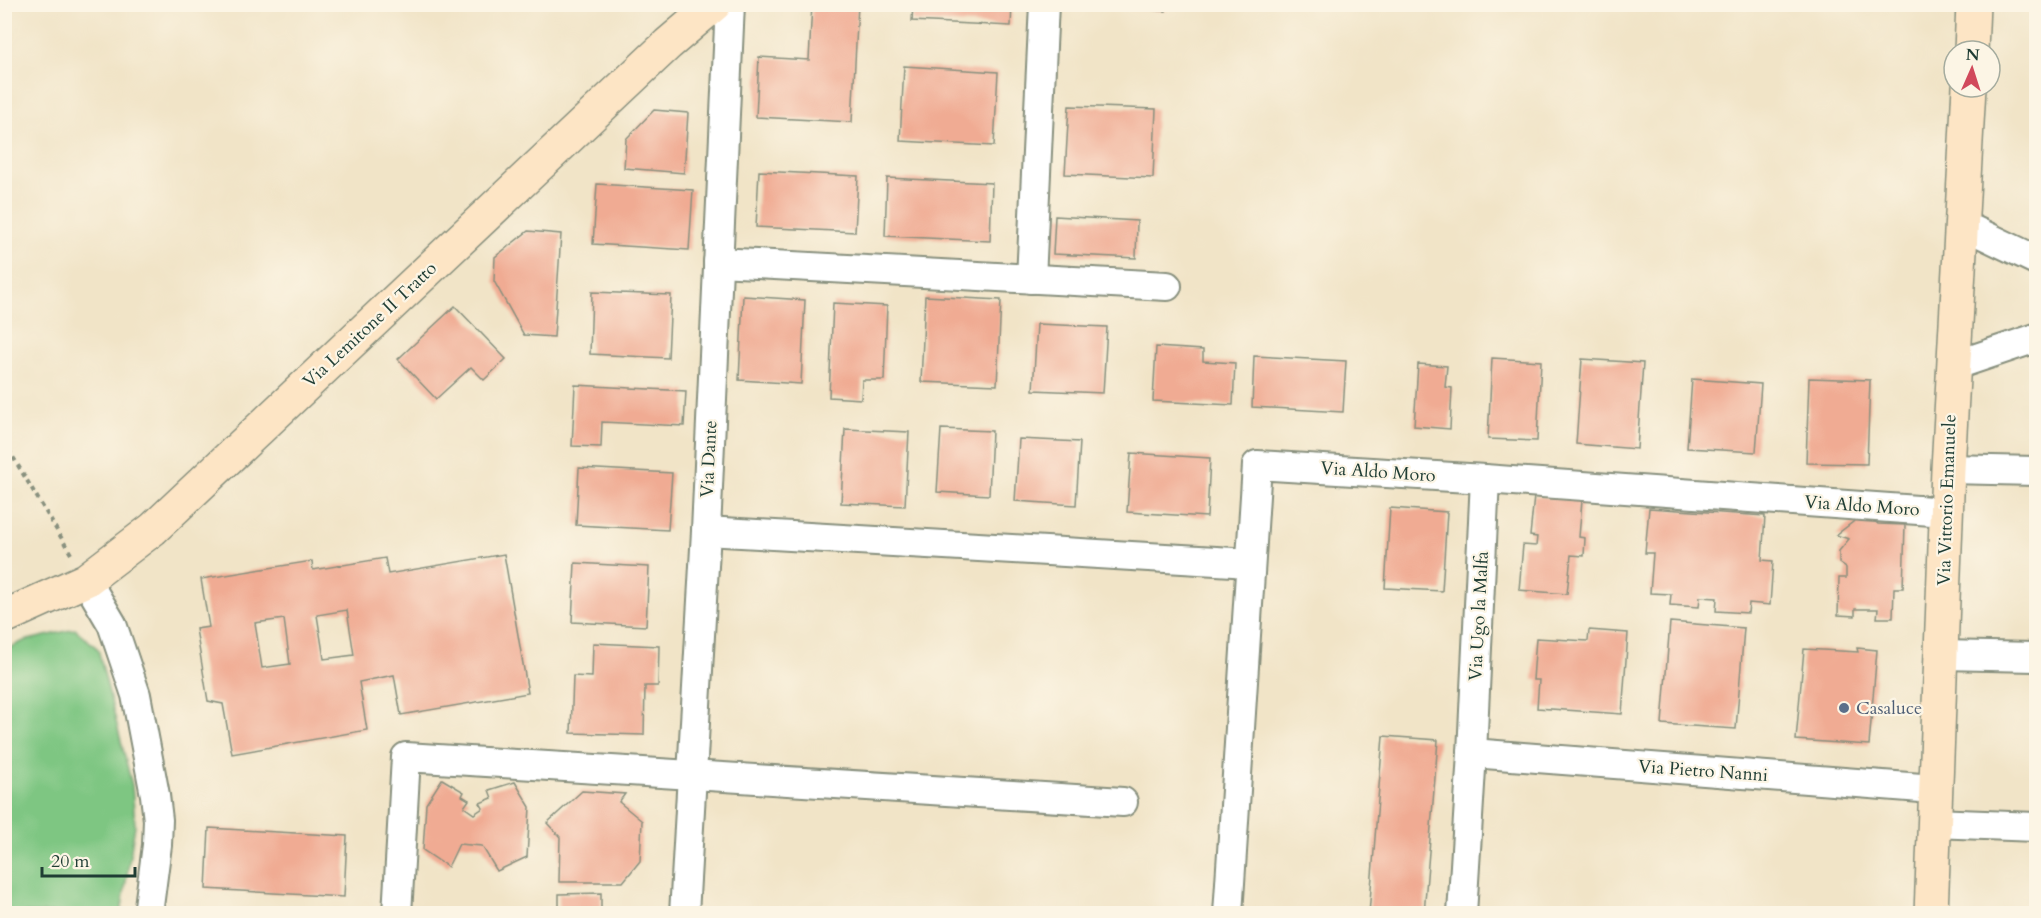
<svg xmlns="http://www.w3.org/2000/svg" width="2041" height="918" viewBox="0 0 2041 918" font-family="Cardo,serif">
	<style>
		.green { fill: #7ec682; stroke: #4e825b; stroke-width: 1.5 }
		.building { fill: #f0ab93; fill-rule: evenodd }
		.lines { fill: none; stroke-linecap: round; stroke-linejoin: round }
		.street-casing { stroke: #88907e; stroke-width: 32 }
		.secondary-casing { stroke: #88907e; stroke-width: 36 }
		.path { stroke: #88907e; stroke-width: 4; stroke-dasharray: 4.5 4.5; stroke-linecap: butt }
		.street { stroke: #fff; stroke-width: 28 }
		.secondary { stroke: #fde5c5; stroke-width: 33 }
		.service-dot { fill: #5c6f8a; stroke: #fcf5e5; stroke-width: 2 }
		.labels { text-anchor: middle; dominant-baseline: central; stroke-width: 4.5; stroke-linejoin: round; paint-order: stroke }
		.street-label { font-size: 18px; fill: #1f3d34; stroke: #fcf5e5 }
		.service-label { font-size: 18px; fill: #4e5e75; stroke: #fcf5e5; text-anchor: start }
	</style>
	<rect width="100%" height="100%" fill="#fcf5e5"/>
	<filter id="ink" filterUnits="userSpaceOnUse"><feTurbulence type="fractalNoise" baseFrequency=".0167" numOctaves="2"/><feDisplacementMap in="SourceGraphic" scale="12" xChannelSelector="R" yChannelSelector="G"/><feConvolveMatrix kernelMatrix="1 2 1 2 8 2 1 2 1" color-interpolation-filters="sRGB"/></filter>
	<filter id="wash" filterUnits="userSpaceOnUse"><feTurbulence type="fractalNoise" baseFrequency=".008" numOctaves="4" result="noise"/><feDisplacementMap in="SourceGraphic" scale="24" xChannelSelector="R" yChannelSelector="G"/><feGaussianBlur stdDeviation="1.35" result="paint"/><feColorMatrix in="noise" values="0 0 0 0 0 0 0 0 0 0 0 0 0 0 0 0 0 1.4 0 .05"/><feComposite in="paint" operator="in"/></filter>
	<g filter="url(#wash)">
		<rect width="100%" height="100%" fill="#f1e4c7"/>
		<polygon class="green" points="75,629 98,649 132,785 135,825 121,913 5,913 5,650 24,641"/>
		<g id="blocks">
			<g class="building">
				<polygon points="812,4 858,4 852,122 756,117 759,57 809,60"/>
				<polygon points="913,4 1012,4 1011,26 912,21"/>
				<polygon points="1070,4 1166,4 1166,11 1070,6"/>
				<polygon points="904,66 998,72 994,146 900,141"/>
				<polygon points="1069,106 1156,109 1153,178 1065,174"/>
				<polygon points="654,110 688,113 684,173 624,168 626,139"/>
				<polygon points="759,171 858,176 855,232 756,227"/>
				<polygon points="887,178 992,183 990,241 885,236"/>
				<polygon points="597,184 693,190 689,250 593,244"/>
				<polygon points="1055,216 1137,221 1136,258 1053,254"/>
				<polygon points="528,231 561,234 554,337 524,335 494,281 495,257"/>
				<polygon points="592,292 671,295 668,358 590,354"/>
				<polygon points="743,296 805,300 801,384 739,380"/>
				<polygon points="925,296 1001,300 997,385 921,382"/>
				<polygon points="833,303 887,306 884,380 862,380 861,399 829,397"/>
				<polygon points="455,306 506,359 484,380 471,367 436,399 398,359"/>
				<polygon points="1037,324 1107,327 1103,393 1033,390"/>
				<polygon points="1156,347 1203,350 1203,361 1235,363 1233,405 1153,401"/>
				<polygon points="1254,356 1346,361 1343,412 1252,407"/>
				<polygon points="1492,358 1541,361 1537,441 1488,439"/>
				<polygon points="1582,359 1643,363 1637,449 1576,444"/>
				<polygon points="1418,364 1447,366 1445,387 1452,388 1450,429 1414,426"/>
				<polygon points="1809,378 1870,380 1867,464 1806,463"/>
				<polygon points="1692,379 1761,384 1756,452 1687,448"/>
				<polygon points="575,385 686,391 684,426 602,422 601,447 572,446"/>
				<polygon points="845,429 909,432 905,506 841,503"/>
				<polygon points="941,429 992,431 989,495 937,492"/>
				<polygon points="1019,439 1080,442 1076,505 1015,501"/>
				<polygon points="1131,453 1210,458 1207,517 1127,512"/>
				<polygon points="579,468 672,473 668,530 576,525"/>
				<polygon points="1534,496 1582,500 1579,537 1585,538 1584,556 1571,555 1567,594 1519,590 1523,545 1536,546 1537,537 1530,536"/>
				<polygon points="1390,508 1447,512 1442,591 1385,588"/>
				<polygon points="1649,508 1765,516 1762,560 1773,561 1770,605 1749,603 1748,613 1716,611 1717,598 1700,597 1699,607 1670,605 1671,594 1650,593 1653,553 1645,553"/>
				<polygon points="1865,513 1878,524 1905,525 1903,588 1894,588 1893,618 1877,618 1878,609 1855,609 1855,616 1838,615 1839,578 1846,578 1846,568 1839,563 1839,551 1849,539 1836,535"/>
				<path d="M504 554 528 693 401 715 394 675 359 682 367 730 232 754 223 704 208 701 196 629 209 627 201 579 312 561 313 570 385 558 388 574ZM347 610 354 655 324 659 317 615ZM284 619 290 664 262 668 255 623Z"/>
				<polygon points="575,563 649,567 646,626 572,622"/>
				<polygon points="1670,622 1744,628 1736,729 1662,724"/>
				<polygon points="1589,630 1628,633 1622,714 1537,708 1539,680 1533,680 1536,638 1588,641"/>
				<polygon points="593,643 659,646 658,686 645,686 644,735 571,733 573,676 592,677"/>
				<polygon points="1857,648 1877,650 1869,745 1796,740 1804,649 1858,652"/>
				<polygon points="1383,736 1438,740 1424,914 1369,914"/>
				<polygon points="442,779 464,792 462,796 469,800 464,807 474,814 483,808 480,803 492,798 489,790 515,782 530,807 527,857 497,871 482,846 459,844 448,867 423,850 426,804"/>
				<polygon points="582,791 625,794 619,802 642,821 640,861 623,882 559,882 560,837 547,823"/>
				<polygon points="209,828 347,836 344,897 206,889"/>
				<polygon points="601,893 601,914 559,914 559,894"/>
				<polygon points="532,910 532,914 453,914 453,912"/>
			</g>
		</g>
	</g>
	<g filter="url(#ink)">
		<use href="#blocks" fill-opacity="0" stroke="#88907e" stroke-width="1.5"/>
		<g class="lines">
			<g class="street-casing">
				<g id="street">
					<polyline points="1961,224 2036,260"/>
					<polyline points="718,262 1167,286"/>
					<polyline points="1031,279 1044,4"/>
					<polyline points="1953,366 2036,338"/>
					<polyline points="1948,469 2036,471"/>
					<polyline points="706,531 1250,563"/>
					<polyline points="86,580 112,624 136,695 155,795 158,820 157,845 148,914"/>
					<polyline points="1941,655 2036,657"/>
					<polyline points="1472,753 1934,789"/>
					<polyline points="1933,823 2036,827"/>
					<polyline points="397,914 406,757 1123,802"/>
					<polyline points="684,914 706,531 730,4"/>
					<polyline points="1228,914 1257,465 1485,479 1946,512"/>
					<polyline points="1462,914 1472,753 1485,479"/>
				</g>
			</g>
			<g class="secondary-casing">
				<g id="secondary">
					<polyline points="1971,51 1973,4"/>
					<polyline points="4,617 86,580 153,529 668,44 715,4"/>
					<polyline points="1931,914 1948,469 1969,87"/>
				</g>
			</g>
			<polyline class="path" points="4,442 71,554"/>
			<use href="#street" class="street"/>
			<use href="#secondary" class="secondary"/>
		</g>
	</g>
	<circle class="service-dot" cx="1844" cy="708" r="6"/>
	<g class="labels">
		<g class="street-label">
			<text transform="translate(370 325) rotate(-43)">Via Lemitone II Tratto</text>
			<text transform="translate(709 459) rotate(-87)">Via Dante</text>
			<text transform="translate(1378 472) rotate(4)">Via Aldo Moro</text>
			<text transform="translate(1947 500) rotate(-88)">Via Vittorio Emanuele</text>
			<text transform="translate(1862 506) rotate(4)">Via Aldo Moro</text>
			<text transform="translate(1479 616) rotate(-87)">Via Ugo la Malfa</text>
			<text transform="translate(1703 771) rotate(4)">Via Pietro Nanni</text>
		</g>
		<g class="service-label">
			<text x="1856" y="708">Casaluce</text>
		</g>
	</g>
	<rect width="2041" height="918" fill="none" stroke="#fcf5e5" stroke-width="24"/>
	<g transform="translate(1972 69) rotate(3)"><circle r="28" fill="#fcf5e5" stroke="#a4ab9e" stroke-width="1.5"/>
	<path d="M0-4.5L10 22L0 15L-10 22Z" fill="#d1495b"/>
	<text y="-9" font-size="16" font-weight="bold" text-anchor="middle" fill="#1f3d34">N</text>
	</g>
	<path d="M42 867v9h93v-9" fill="none" stroke="#1f3d34" stroke-width="3"/>
	<text x="51" y="867" font-size="18" fill="#1f3d34" stroke="#fcf5e5" stroke-width="4.5" paint-order="stroke">20 m</text>
</svg>
